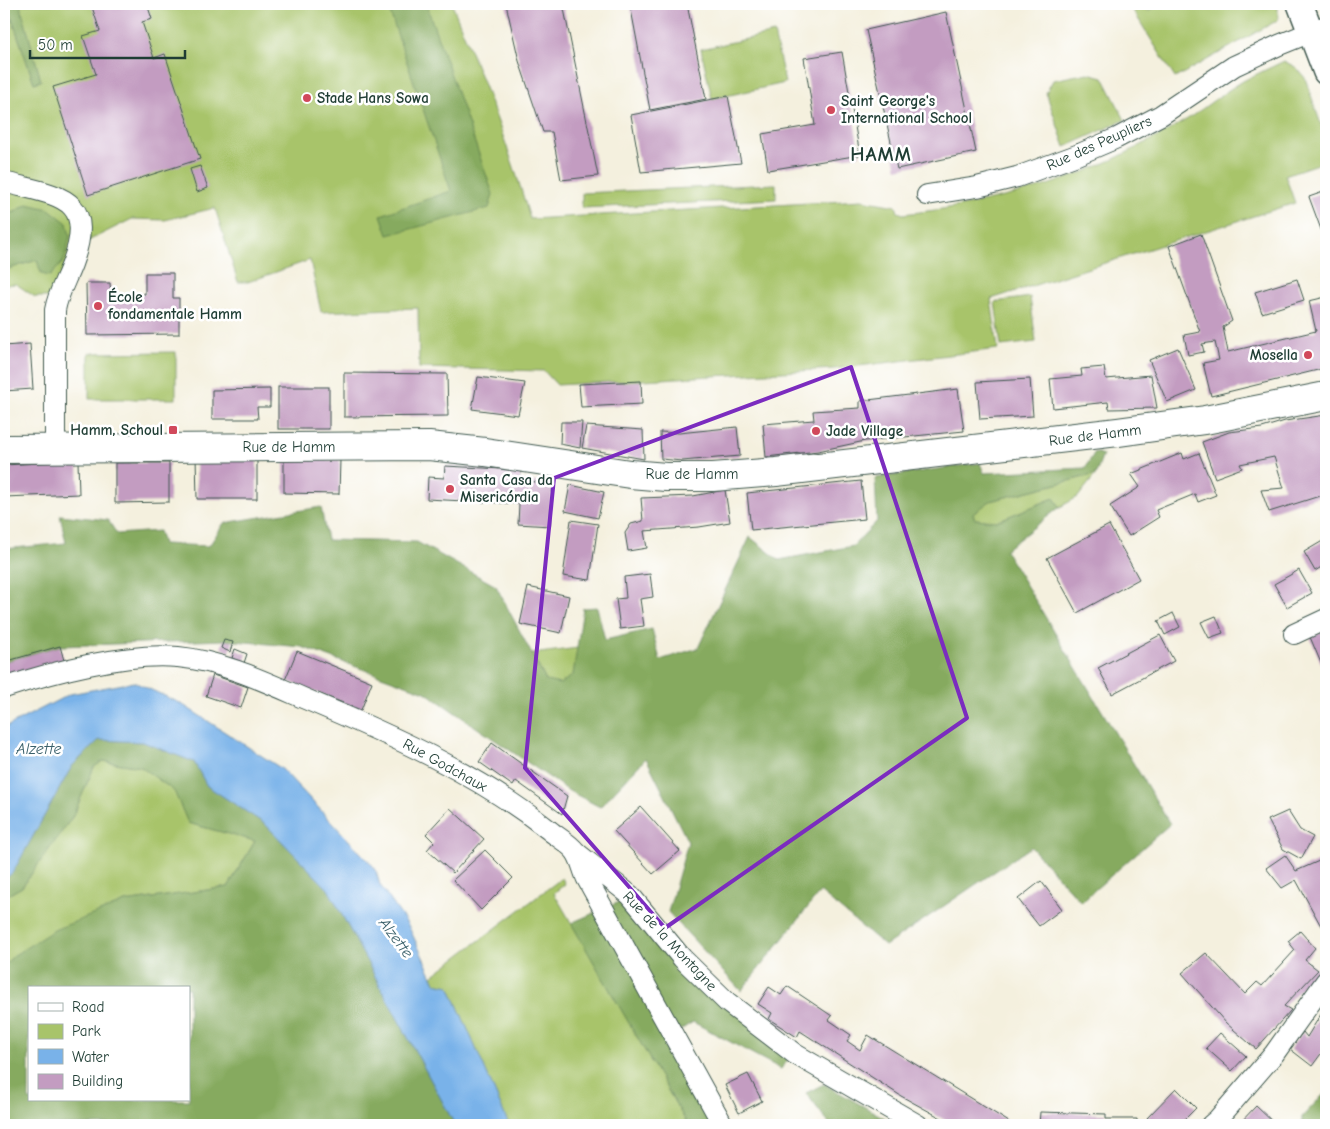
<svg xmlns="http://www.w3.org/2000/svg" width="1330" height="1129" viewBox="0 0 1330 1129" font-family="'Comic Neue',sans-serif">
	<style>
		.green { fill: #a8c46a; stroke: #64804f }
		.forest { fill: #86aa5e; stroke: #527449; fill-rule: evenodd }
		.water { fill: #79b2e9; stroke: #4c788e }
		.building { fill: #c39cc1 }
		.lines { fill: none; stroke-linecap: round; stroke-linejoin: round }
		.minor-casing { stroke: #3f584e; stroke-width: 22 }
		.tertiary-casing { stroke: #3f584e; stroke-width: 28 }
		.secondary-casing { stroke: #3f584e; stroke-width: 30 }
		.minor { stroke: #fff; stroke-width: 20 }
		.tertiary { stroke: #fff; stroke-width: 25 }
		.secondary { stroke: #fff; stroke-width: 28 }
		.marked { fill: none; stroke: #7b2cbf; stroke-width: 4; stroke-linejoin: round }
		.poi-dot { fill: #d1495b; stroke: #fff; stroke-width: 2 }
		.labels { text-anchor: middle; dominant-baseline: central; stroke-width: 5; stroke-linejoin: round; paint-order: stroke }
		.poi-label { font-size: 15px; font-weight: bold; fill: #1f3d34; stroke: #fff; text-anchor: start }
		.street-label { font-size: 15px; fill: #1f3d34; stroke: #fff }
		.water-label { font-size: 16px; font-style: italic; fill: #3a606a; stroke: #fff }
		.district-label { font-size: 20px; font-weight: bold; letter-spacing: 1px; fill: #1f3d34; stroke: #fff }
	</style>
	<rect width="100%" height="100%" fill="#fff"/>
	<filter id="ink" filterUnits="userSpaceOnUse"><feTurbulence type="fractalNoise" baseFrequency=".02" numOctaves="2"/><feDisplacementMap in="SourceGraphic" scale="10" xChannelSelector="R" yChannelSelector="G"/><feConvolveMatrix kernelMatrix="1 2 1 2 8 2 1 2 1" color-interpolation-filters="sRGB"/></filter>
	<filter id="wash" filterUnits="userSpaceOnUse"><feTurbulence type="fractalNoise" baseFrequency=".0096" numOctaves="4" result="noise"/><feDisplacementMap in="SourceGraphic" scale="20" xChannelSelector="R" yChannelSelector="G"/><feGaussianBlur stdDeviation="1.12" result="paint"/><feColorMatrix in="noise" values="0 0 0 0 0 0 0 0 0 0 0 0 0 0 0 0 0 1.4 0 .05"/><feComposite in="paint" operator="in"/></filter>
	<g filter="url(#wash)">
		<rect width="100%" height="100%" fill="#f4f0de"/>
		<g class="green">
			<path d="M4 4H7L34 83 41 81 20 4H452C480 75 509 145 530 219L862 200 896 206 898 212 903 214C979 206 1057 188 1126 153 1147 142 1169 131 1189 118 1207 106 1224 92 1243 81 1256 74 1270 68 1284 61L1297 68 1305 78 1326 139V161L1285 175 1295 203 991 299 998 349 834 369 557 385 544 371 419 368 418 308 321 312 310 260 248 282H238L215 208 165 220 132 219 78 246 57 297H35L16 284 4 285V268L8 269 37 260 27 204 15 212 4 215Z"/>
			<polygon points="1129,4 1144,4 1148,11 1161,4 1278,4 1278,20 1175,78"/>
			<polygon points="774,33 785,83 712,99 701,49"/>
			<polygon points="1088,73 1103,77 1125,120 1065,147 1046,93 1053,80"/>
			<polygon points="776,184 776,199 582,208 582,193"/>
			<polygon points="1030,297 1036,342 1001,346 995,302"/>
			<polygon points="176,352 176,399 89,399 89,353"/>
			<polygon points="1096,474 1078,497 1060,507 1054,498 997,521 975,519 972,514 990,501"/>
			<polygon points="578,648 573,675 560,685 546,681 532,654"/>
			<polygon points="103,761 141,767 175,791 188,823 255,841 228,887 125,902 95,914 13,956 4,966 4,897 22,887 73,816 94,767"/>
			<polygon points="562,878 565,884 554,893 688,1125 509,1125 449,986 435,983 432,976"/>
		</g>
		<g class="forest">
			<polygon points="7,4 20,4 41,81 34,83"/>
			<polygon points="387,4 426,4 493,194 489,208 388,235 381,215 451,191"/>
			<polygon points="27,204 49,209 67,223 70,236 64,261 50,276 41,274 37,260 8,269 4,268 4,215 15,212"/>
			<polygon points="1095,452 1103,455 1096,474 990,501 973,514 975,519 997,521 1054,498 1060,507 1005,550 1170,824 1081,902 1031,847 885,946 820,892 741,991 668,912 688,842 646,758 600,807 569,791 425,692 302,647 224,640 60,646 4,662 4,549 66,543 60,515 108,520 117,534 159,531 163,544 209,546 224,523 321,507 327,540 417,542 496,586 546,681 560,684 573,675 583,608 597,607 605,640 652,629 660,660 698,648 750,537 779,560 853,546 877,521 875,478 980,463 984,473 1085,468"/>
			<path d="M99 740 143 742 194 762 207 786 265 824 328 889 455 1125H4V966L13 956 54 930 125 902 228 887 255 841 188 823 174 791 141 767 103 761 94 767 73 816 22 887 4 897V880L13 872 72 766ZM29 988H189V1100H29Z"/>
			<polygon points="624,900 788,1060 781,1069 693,1022 674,1034 723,1125 688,1125 571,923"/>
			<polygon points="824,1084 897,1125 830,1125 806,1093"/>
			<polygon points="1326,1092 1326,1125 1302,1125 1302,1117"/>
		</g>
		<polygon class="water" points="134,682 180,703 282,769 375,868 380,885 408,925 435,983 449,986 509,1125 455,1125 328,889 265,824 207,786 194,762 143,742 99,740 72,766 13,872 4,880 4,728 70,694"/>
		<g id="blocks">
			<g class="building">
				<polygon points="91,4 147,4 152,19 142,22 154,58 165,54 200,159 88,195 53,87 96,74 83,36 100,31"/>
				<polygon points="506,4 563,4 598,176 561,180 552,132 543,132 519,61"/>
				<polygon points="630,4 687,4 706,99 650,110"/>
				<polygon points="946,12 976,152 897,169 866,30"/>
				<polygon points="842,52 860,155 768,170 762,134 815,125 804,58"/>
				<polygon points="728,96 741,163 641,172 631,115"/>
				<polygon points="200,166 208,188 197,192 190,169"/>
				<polygon points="1326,191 1326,243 1309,197"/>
				<polygon points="1201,234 1232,321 1223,327 1228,352 1316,331 1309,301 1326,297 1326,368 1211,396 1203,363 1219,360 1215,342 1202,344 1204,352 1188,355 1184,335 1200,332 1169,246"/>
				<polygon points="145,273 173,273 173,298 179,298 179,334 87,335 86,283 110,283 111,295 145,294"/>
				<polygon points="1297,279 1304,300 1262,313 1255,292"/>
				<polygon points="30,344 33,389 4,391 4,346"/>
				<polygon points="1178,348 1196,390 1167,402 1149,360"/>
				<polygon points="1104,367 1106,379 1151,375 1157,408 1109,409 1108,402 1053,408 1050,379 1082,376 1081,369"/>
				<polygon points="344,373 447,374 448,416 344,417"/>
				<polygon points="478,377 525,383 518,415 472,409"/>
				<polygon points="1030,379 1033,416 980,419 977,382"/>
				<polygon points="641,381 642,404 581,407 579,384"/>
				<rect x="278" y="387" width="51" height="42"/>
				<polygon points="270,389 270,407 257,407 258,419 212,419 212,390"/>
				<polygon points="958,389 964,431 865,441 818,451 766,457 763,424 814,420 813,411 860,408 860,401"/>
				<polygon points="1326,415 1326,494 1269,512 1261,490 1284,488 1274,457 1240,464 1242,468 1215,478 1202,442 1229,432 1262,428 1285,421"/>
				<polygon points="561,422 582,422 580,448 560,444"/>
				<polygon points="586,426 643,430 644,459 582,448"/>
				<polygon points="737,427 740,456 682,461 661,459 660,432 679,433"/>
				<polygon points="1182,453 1184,459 1199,453 1216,495 1198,502 1195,494 1156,510 1159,517 1129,536 1110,506 1140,487 1131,474"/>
				<polygon points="196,457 257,457 257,499 197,499"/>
				<polygon points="284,459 340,460 339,494 284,493"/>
				<polygon points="78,461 79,494 4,497 4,465"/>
				<polygon points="115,463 169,463 169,502 115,503"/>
				<polygon points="445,466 521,470 520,481 553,483 550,526 518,524 519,504 427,499 428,477 444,478"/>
				<polygon points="861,481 865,519 751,530 747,493"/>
				<polygon points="570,485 604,492 598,518 565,511"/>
				<polygon points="725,490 730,522 699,527 644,531 647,548 628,551 625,533 631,524 643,521 641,498 693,496"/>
				<polygon points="571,520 598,524 590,580 563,576"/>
				<polygon points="1109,525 1139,579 1077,613 1047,558"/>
				<polygon points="1326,539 1326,571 1323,566 1315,571 1304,552"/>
				<polygon points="1299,570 1312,593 1287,607 1274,584"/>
				<polygon points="650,574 653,597 640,599 644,626 620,629 616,599 626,598 624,577"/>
				<polygon points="528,587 569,596 561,633 520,624"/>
				<polygon points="1173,613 1180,627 1165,635 1158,621"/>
				<polygon points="1216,616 1223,633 1209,638 1201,622"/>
				<polygon points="1326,630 1326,675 1310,637"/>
				<polygon points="1160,635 1174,661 1112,694 1098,668"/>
				<polygon points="224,640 233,642 230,652 221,648"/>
				<polygon points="60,646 65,664 6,681 4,672 4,662"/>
				<polygon points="235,649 247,654 244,663 232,658"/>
				<polygon points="297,651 372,682 361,710 285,680"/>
				<polygon points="213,675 248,687 241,708 206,696"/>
				<polygon points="492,743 567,796 562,814 516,781 513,786 479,762"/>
				<polygon points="641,807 680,851 653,874 614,831"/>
				<polygon points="450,808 484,839 453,873 427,850 434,842 426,834"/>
				<polygon points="1288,811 1300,830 1313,837 1301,859 1283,849 1268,820"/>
				<polygon points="485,850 513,878 481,910 453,880"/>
				<polygon points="1285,855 1296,871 1326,858 1326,923 1321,926 1296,880 1282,888 1266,868"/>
				<polygon points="1041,881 1062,909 1039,926 1018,899"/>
				<polygon points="1300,931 1315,948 1305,960 1318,970 1284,1006 1291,1010 1256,1049 1226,1023 1182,973 1206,953 1245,994 1257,982 1262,986 1295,950 1288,941"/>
				<polygon points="787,986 832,1016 829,1020 851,1035 847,1041 860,1050 868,1035 1009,1122 1008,1125 954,1125 901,1096 800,1031 797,1037 769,1019 772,1013 758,1004 769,987 781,995"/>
				<polygon points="1326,1006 1326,1047 1312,1066 1290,1049 1303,1032 1307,1037"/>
				<polygon points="1220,1033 1246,1056 1232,1071 1206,1048"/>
				<polygon points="748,1074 762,1101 739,1113 725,1085"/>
				<polygon points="1176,1088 1196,1108 1179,1125 1154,1125 1147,1118"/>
				<polygon points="1256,1106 1276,1125 1238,1125"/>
				<polygon points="1040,1112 1106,1114 1106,1119 1137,1119 1137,1125 1039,1125"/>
			</g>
		</g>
	</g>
	<g filter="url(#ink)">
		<use href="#blocks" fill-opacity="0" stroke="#3f584e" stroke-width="1"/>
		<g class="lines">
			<g class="minor-casing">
				<g id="minor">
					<path d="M4 182C56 196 98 195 72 264 66 280 58 293 55 310V448"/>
					<polyline points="927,195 977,187 1017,177 1077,155 1117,138 1161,115 1234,66 1279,45 1326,26"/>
					<polyline points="1294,634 1326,619"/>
					<path d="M4 688C52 672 127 652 178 657 221 661 264 681 303 698 389 734 475 772 549 830 557 837 569 843 575 851 581 858 583 871 587 879L723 1125"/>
					<polyline points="577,853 630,895 682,958 727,1002 795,1054 918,1125"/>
					<polyline points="1211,1125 1218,1119 1274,1054 1326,981"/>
				</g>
			</g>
			<g class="tertiary-casing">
				<polyline id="tertiary" points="1300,4 1326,72"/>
			</g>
			<g class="secondary-casing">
				<polyline id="secondary" points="4,449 429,446 485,452 630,474 666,477 713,477 776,472 1118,432 1205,420 1326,396"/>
			</g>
			<use href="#minor" class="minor"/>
			<use href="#tertiary" class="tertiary"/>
			<use href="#secondary" class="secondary"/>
		</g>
	</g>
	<path class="marked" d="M851 367 967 718 665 928 525 768 554 478Z"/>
	<g class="poi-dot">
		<circle cx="307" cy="98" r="5"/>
		<circle cx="831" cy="110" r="5"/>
		<circle cx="98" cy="306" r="5"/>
		<circle cx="1308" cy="355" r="5"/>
		<rect x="168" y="425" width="10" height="10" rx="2.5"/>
		<circle cx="816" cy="431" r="5"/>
		<circle cx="450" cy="489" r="5"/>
	</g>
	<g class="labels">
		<g class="poi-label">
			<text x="317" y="98">Stade Hans Sowa</text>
			<text x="841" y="101">Saint George's<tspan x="841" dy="17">International School</tspan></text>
			<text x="108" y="297">École<tspan x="108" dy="17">fondamentale Hamm</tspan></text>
			<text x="1298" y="355" text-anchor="end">Mosella</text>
			<text x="163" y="430" text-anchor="end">Hamm, Schoul</text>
			<text x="826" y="431">Jade Village</text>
			<text x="460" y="480">Santa Casa da<tspan x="460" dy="17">Misericórdia</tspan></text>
		</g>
		<g class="street-label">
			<text transform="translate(1099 143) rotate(-24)">Rue des Peupliers</text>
			<text transform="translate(1095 435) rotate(-7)">Rue de Hamm</text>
			<text x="289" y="447">Rue de Hamm</text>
			<text x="692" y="474">Rue de Hamm</text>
			<text transform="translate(445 765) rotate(29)">Rue Godchaux</text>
			<text transform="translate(670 941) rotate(47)">Rue de la Montagne</text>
		</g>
		<g class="water-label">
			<text x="39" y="749">Alzette</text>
			<text transform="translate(396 938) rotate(53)">Alzette</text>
		</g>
		<g class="district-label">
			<text x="881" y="154">HAMM</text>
		</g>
	</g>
	<rect width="1330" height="1129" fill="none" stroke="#fff" stroke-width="20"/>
	<rect x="28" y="986" width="162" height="115" fill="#ffffff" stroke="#a5b1ae"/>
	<rect x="38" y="1003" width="25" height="8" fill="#ffffff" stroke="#a5b1ae"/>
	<text x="72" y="1012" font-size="15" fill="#1f3d34">Road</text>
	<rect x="38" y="1024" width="25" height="15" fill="#a8c46a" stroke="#a5b1ae"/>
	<text x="72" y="1036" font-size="15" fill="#1f3d34">Park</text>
	<rect x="38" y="1049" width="25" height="15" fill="#79b2e9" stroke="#a5b1ae"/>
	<text x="72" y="1062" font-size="15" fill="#1f3d34">Water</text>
	<rect x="38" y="1074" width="25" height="15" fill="#c39cc1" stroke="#a5b1ae"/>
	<text x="72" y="1086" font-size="15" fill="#1f3d34">Building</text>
	<path d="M30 50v8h155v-8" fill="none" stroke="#1f3d34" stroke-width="2.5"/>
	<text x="38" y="50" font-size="15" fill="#1f3d34" stroke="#ffffff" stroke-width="4" paint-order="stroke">50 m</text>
</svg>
